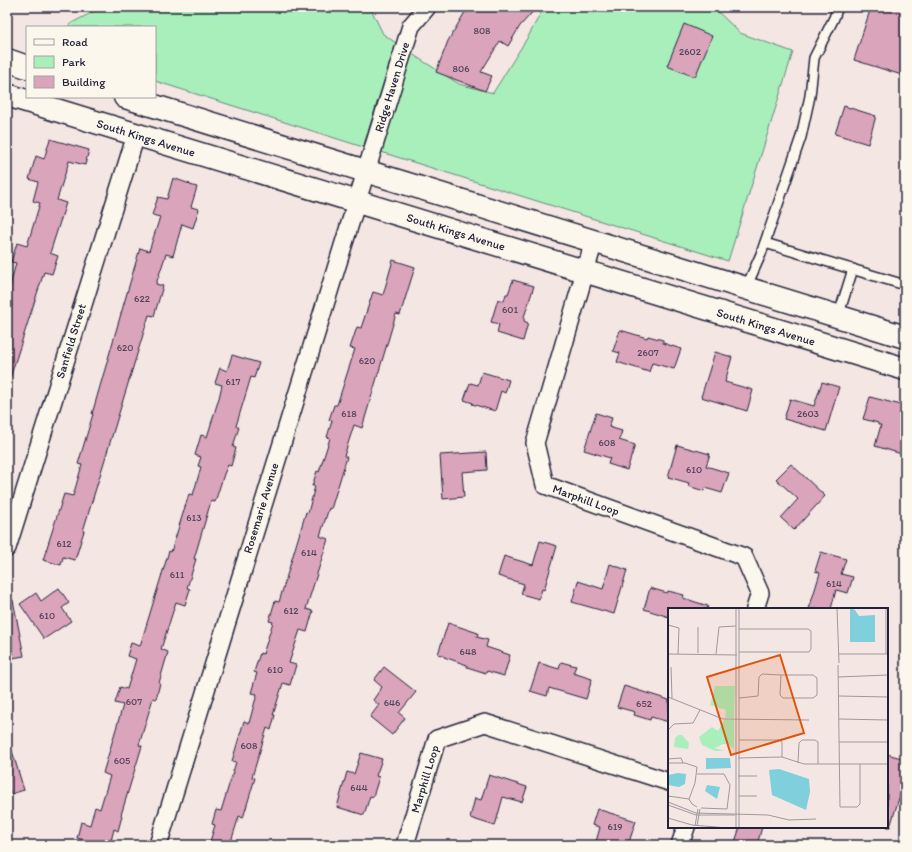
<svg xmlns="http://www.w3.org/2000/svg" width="912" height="852" viewBox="0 0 912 852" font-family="Itim,sans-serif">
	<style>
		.green { fill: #a9efbb; stroke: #66887b }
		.building { fill: #daa4bb; stroke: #22223b }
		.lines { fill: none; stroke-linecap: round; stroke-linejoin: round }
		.service-casing { stroke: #22223b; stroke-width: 12 }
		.minor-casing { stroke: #22223b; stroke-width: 20 }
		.secondary-casing { stroke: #22223b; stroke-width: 25 }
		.service { stroke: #fbf7ec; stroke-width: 9 }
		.minor { stroke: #fbf7ec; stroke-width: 17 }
		.secondary { stroke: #fbf7ec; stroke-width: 22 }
		.labels { text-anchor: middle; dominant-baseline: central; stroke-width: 4; stroke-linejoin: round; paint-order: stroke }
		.number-label { font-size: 10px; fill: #50425b }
		.street-label { font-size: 12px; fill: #22223b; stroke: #fbf7ec }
		.inset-road { fill: none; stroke: #a0989f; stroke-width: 1 }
		.view { fill: #de560e; fill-opacity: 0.15; stroke: #de560e; stroke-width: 2 }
		.inset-edge { fill: none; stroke: #22223b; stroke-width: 2 }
	</style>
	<rect width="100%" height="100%" fill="#f4e6e2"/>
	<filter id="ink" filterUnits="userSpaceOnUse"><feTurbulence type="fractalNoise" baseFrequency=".025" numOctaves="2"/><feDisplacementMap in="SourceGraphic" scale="8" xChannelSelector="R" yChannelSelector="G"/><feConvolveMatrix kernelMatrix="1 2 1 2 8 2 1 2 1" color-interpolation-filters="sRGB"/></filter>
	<g filter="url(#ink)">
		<g class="green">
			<polygon points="102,7 370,7 383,34 396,43 363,147 155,81 155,27 68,27 70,24"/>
			<polygon points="544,7 713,7 740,33 793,52 728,261 381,152 412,54 459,84 493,93 529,35"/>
		</g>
		<g class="building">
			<polygon points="468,7 537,7 520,26 508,46 500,41 481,72 492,76 485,91 436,72 448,41"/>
			<polygon points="871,7 905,7 905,76 854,60"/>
			<polygon points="684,24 712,36 695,77 667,66"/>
			<polygon points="844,106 876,116 868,144 835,134"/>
			<polygon points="50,139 89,150 85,165 69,161 57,200 66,203 50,253 58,256 52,274 44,272 10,378 7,377 7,298 16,263 11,262 17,243 27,246 40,203 33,201 38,182 29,179 36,156 44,159"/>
			<polygon points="173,178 190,184 190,185 197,187 191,207 199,209 193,228 182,224 173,256 166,254 156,284 163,286 154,316 149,315 83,531 84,531 75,560 63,557 61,565 43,560 64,494 73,496 82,465 78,464 93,414 92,414 140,248 149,251 160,217 152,215 158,197 167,199"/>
			<polygon points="393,260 415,267 400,315 396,314 362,428 354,425 344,456 347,457 331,509 329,508 320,536 328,539 306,609 313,611 307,632 300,630 289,663 296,665 290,685 283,683 273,715 275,715 271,730 267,728 252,777 255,778 243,818 239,816 230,845 209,845 215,825 212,824 216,810 221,811 236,762 232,761 244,721 249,723 257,694 251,693 257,673 254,672 260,653 263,654 273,622 269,621 275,601 279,602 306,512 308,513 315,486 312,486 317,471 319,472 330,438 327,437 332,421 329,420 334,405 337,405 355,349 350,348 357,327 361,328 373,292 383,295"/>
			<polygon points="513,280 534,286 524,317 524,321 528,323 523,341 497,333 499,324 491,322 498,299 504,301 506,294 508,294"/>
			<polygon points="620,330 647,338 648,336 663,340 663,343 681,349 674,369 652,363 649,372 617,362 620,353 613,351"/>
			<polygon points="715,352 732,357 725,382 753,390 747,411 701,397"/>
			<polygon points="232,355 259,363 254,378 251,377 236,426 239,427 233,447 236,448 231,466 228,465 224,474 215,502 211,501 194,559 196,559 187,588 190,589 185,605 176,602 161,649 168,652 159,683 160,683 156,699 153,698 139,745 142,746 121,815 122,816 118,831 114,829 110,845 84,845 85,840 77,838 81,822 90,825 95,807 100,809 110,776 103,773 123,705 115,703 120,687 127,689 136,659 127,656 131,643 140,646 169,551 171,552 189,494 193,495 201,467 198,466 201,457 195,455 201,435 207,437 219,398 222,385 215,383 220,368 227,371"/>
			<polygon points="482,372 509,380 505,393 501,391 495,411 472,404 473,403 464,400 470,383 478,385"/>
			<polygon points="822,382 839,387 826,431 784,419 790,399 814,406"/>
			<polygon points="870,397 905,406 905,455 875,446 881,425 878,425 878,423 863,419"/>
			<polygon points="596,413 612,418 609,427 622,431 619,440 635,445 627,470 608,464 610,458 584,450"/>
			<polygon points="677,445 710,454 706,466 729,473 722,493 705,488 704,491 688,486 689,483 668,477"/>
			<polygon points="486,452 487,470 462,472 464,497 443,499 440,455"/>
			<polygon points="791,464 825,496 794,530 781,518 798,499 776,479"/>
			<polygon points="540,541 557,546 544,590 542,589 539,599 521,594 524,584 498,576 504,556 533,565"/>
			<polygon points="821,552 846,559 841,574 853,577 848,593 836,590 831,609 809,609 820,573 815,571"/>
			<polygon points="610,564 627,570 614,614 572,602 578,581 603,589"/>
			<polygon points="59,588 69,603 62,608 71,621 44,639 20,604 36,593 41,601"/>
			<polygon points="650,588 667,593 668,591 684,595 683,598 708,606 707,609 669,609 669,617 644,609"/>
			<polygon points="7,600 13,600 24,656 7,659"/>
			<polygon points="448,623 478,633 477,637 488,640 486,647 510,655 504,676 487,671 486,673 467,667 467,665 444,657 444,656 438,654"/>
			<polygon points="561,662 576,666 573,673 592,679 586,699 549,688 547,696 530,691 539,663 559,669"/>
			<polygon points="384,667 416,692 399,713 405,718 392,735 370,717 379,705 373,700 382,687 374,680"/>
			<polygon points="624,686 669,700 669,722 651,717 650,720 634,715 635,712 617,707"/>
			<polygon points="10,744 24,790 11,794 9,790 7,790 7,745"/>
			<polygon points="361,753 382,759 376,776 379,777 373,797 370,796 364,815 337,807 347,772 354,774"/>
			<polygon points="887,754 905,759 905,779 890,827 887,827"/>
			<polygon points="489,775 527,787 522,802 503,797 495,826 470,818 475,798 481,800"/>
			<polygon points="597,809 636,821 628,845 607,845 596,842 600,827 592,825"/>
			<polygon points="740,827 762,827 757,845 734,845"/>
		</g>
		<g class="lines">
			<g class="service-casing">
				<g id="service">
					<polyline points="765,243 905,285"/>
					<polyline points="746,288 761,254 801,137 810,96 814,58 834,18 838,7"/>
					<polyline points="838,317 853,269"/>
				</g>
			</g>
			<g class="minor-casing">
				<g id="minor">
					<polyline points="594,241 535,443 545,485 744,557 760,593 755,609"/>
					<polyline points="7,548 136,135"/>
					<polyline points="158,845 411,26 427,7"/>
					<polyline points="405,845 437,739 485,723 669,782"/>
					<polyline points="680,845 686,827"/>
				</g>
			</g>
			<g class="secondary-casing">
				<g id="secondary">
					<polyline points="7,60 27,67"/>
					<polyline points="7,95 905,369"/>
					<polyline points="125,97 905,337"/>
				</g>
			</g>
			<use href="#service" class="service"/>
			<use href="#minor" class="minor"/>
			<use href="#secondary" class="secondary"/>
		</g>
	</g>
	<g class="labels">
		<g class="number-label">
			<text x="482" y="30">808</text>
			<text x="690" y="51">2602</text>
			<text x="461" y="68">806</text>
			<text x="142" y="298">622</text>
			<text x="510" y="309">601</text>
			<text x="125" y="347">620</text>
			<text x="648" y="352">2607</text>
			<text x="367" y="360">620</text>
			<text x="233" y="381">617</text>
			<text x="349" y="413">618</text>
			<text x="808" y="413">2603</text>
			<text x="607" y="442">608</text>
			<text x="694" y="469">610</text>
			<text x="194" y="517">613</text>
			<text x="64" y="543">612</text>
			<text x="309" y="552">614</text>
			<text x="177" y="574">611</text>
			<text x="834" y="583">614</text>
			<text x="291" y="610">612</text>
			<text x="47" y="615">610</text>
			<text x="468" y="651">648</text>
			<text x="275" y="669">610</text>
			<text x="134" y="701">607</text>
			<text x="392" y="702">646</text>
			<text x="644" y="703">652</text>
			<text x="249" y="745">608</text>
			<text x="122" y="760">605</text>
			<text x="359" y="787">644</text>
			<text x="615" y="826">619</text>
		</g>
		<g class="street-label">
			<text transform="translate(392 87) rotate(-73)">Ridge Haven Drive</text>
			<text transform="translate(146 138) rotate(17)">South Kings Avenue</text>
			<text transform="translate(456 232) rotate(17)">South Kings Avenue</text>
			<text transform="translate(766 327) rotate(17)">South Kings Avenue</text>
			<text transform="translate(71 341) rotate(-73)">Sanfield Street</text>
			<text transform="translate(586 500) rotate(20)">Marphill Loop</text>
			<text transform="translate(261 508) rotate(-73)">Rosemarie Avenue</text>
			<text transform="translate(425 779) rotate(-73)">Marphill Loop</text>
		</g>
	</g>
	<g transform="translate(668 608)">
		<rect width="220" height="220" fill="#f4e6e2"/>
		<path d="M47 78H67L66 110H57L58 102 42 97ZM56 112H66V141L60 136H55L47 140 56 143H47L34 137 31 129 44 119 50 123ZM11 127H14L21 135 20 141 6 139 7 130Z" fill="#a9efbb"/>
		<path d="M182 0 187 2 191 8 207 7V34H182ZM38 150H62L63 160 38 161ZM111 161 141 171 142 184 138 202 104 187 101 162ZM10 165 18 166 17 176 11 179 0 177V167ZM39 177 52 179 49 191 37 183Z" fill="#80cfdc"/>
		<path class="inset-road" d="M169 0 171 55M218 0V46M0 17 11 20 10 46M71 44H141L143 41V23L140 21H71M30 45V19M0 46 69 47M48 46 51 19 68 18M171 46H220M170 57 172 199H189L192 196V156M3 59 4 90M113 67H145L149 70V87L145 90H115L112 87ZM170 69 220 67M171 88 220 89M0 89 55 111 141 112M71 90 90 88 91 69 94 66 113 67M171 111 220 112M0 122 6 116 25 115 32 102M71 132H111L114 134V149M171 134H220M70 150 114 149 136 156H220M0 151 13 150 15 155M0 155H17L29 159 27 175 21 191 24 196 29 199M130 155 131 135 134 132H147L150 134V156M29 166H56L62 177 59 201 33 200M70 168H89M0 188 21 191M71 188H89M0 194 28 205 100 207 121 212 148 211M0 197 28 207H67M0 210 24 217 60 220M27 218 30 201M29 218 32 201M68 220V0M71 220V0"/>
		<path class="view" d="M112 47 136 125 63 147 39 69Z"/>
		<rect width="220" height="220" class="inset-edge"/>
	</g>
	<rect width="912" height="852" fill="none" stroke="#fbf7ec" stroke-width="24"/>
	<rect x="12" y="12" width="888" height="828" fill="none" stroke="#22223b" stroke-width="1.5" filter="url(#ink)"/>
	<rect x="26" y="26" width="130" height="72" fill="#fbf7ec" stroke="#a4a2a5"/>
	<rect x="34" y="39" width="20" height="6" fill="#fbf7ec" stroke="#a4a2a5"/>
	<text x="62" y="46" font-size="12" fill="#22223b">Road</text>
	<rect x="34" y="56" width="20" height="12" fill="#a9efbb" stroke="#a4a2a5"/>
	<text x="62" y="66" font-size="12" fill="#22223b">Park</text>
	<rect x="34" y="76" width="20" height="12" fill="#daa4bb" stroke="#a4a2a5"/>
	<text x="62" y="86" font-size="12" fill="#22223b">Building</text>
</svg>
